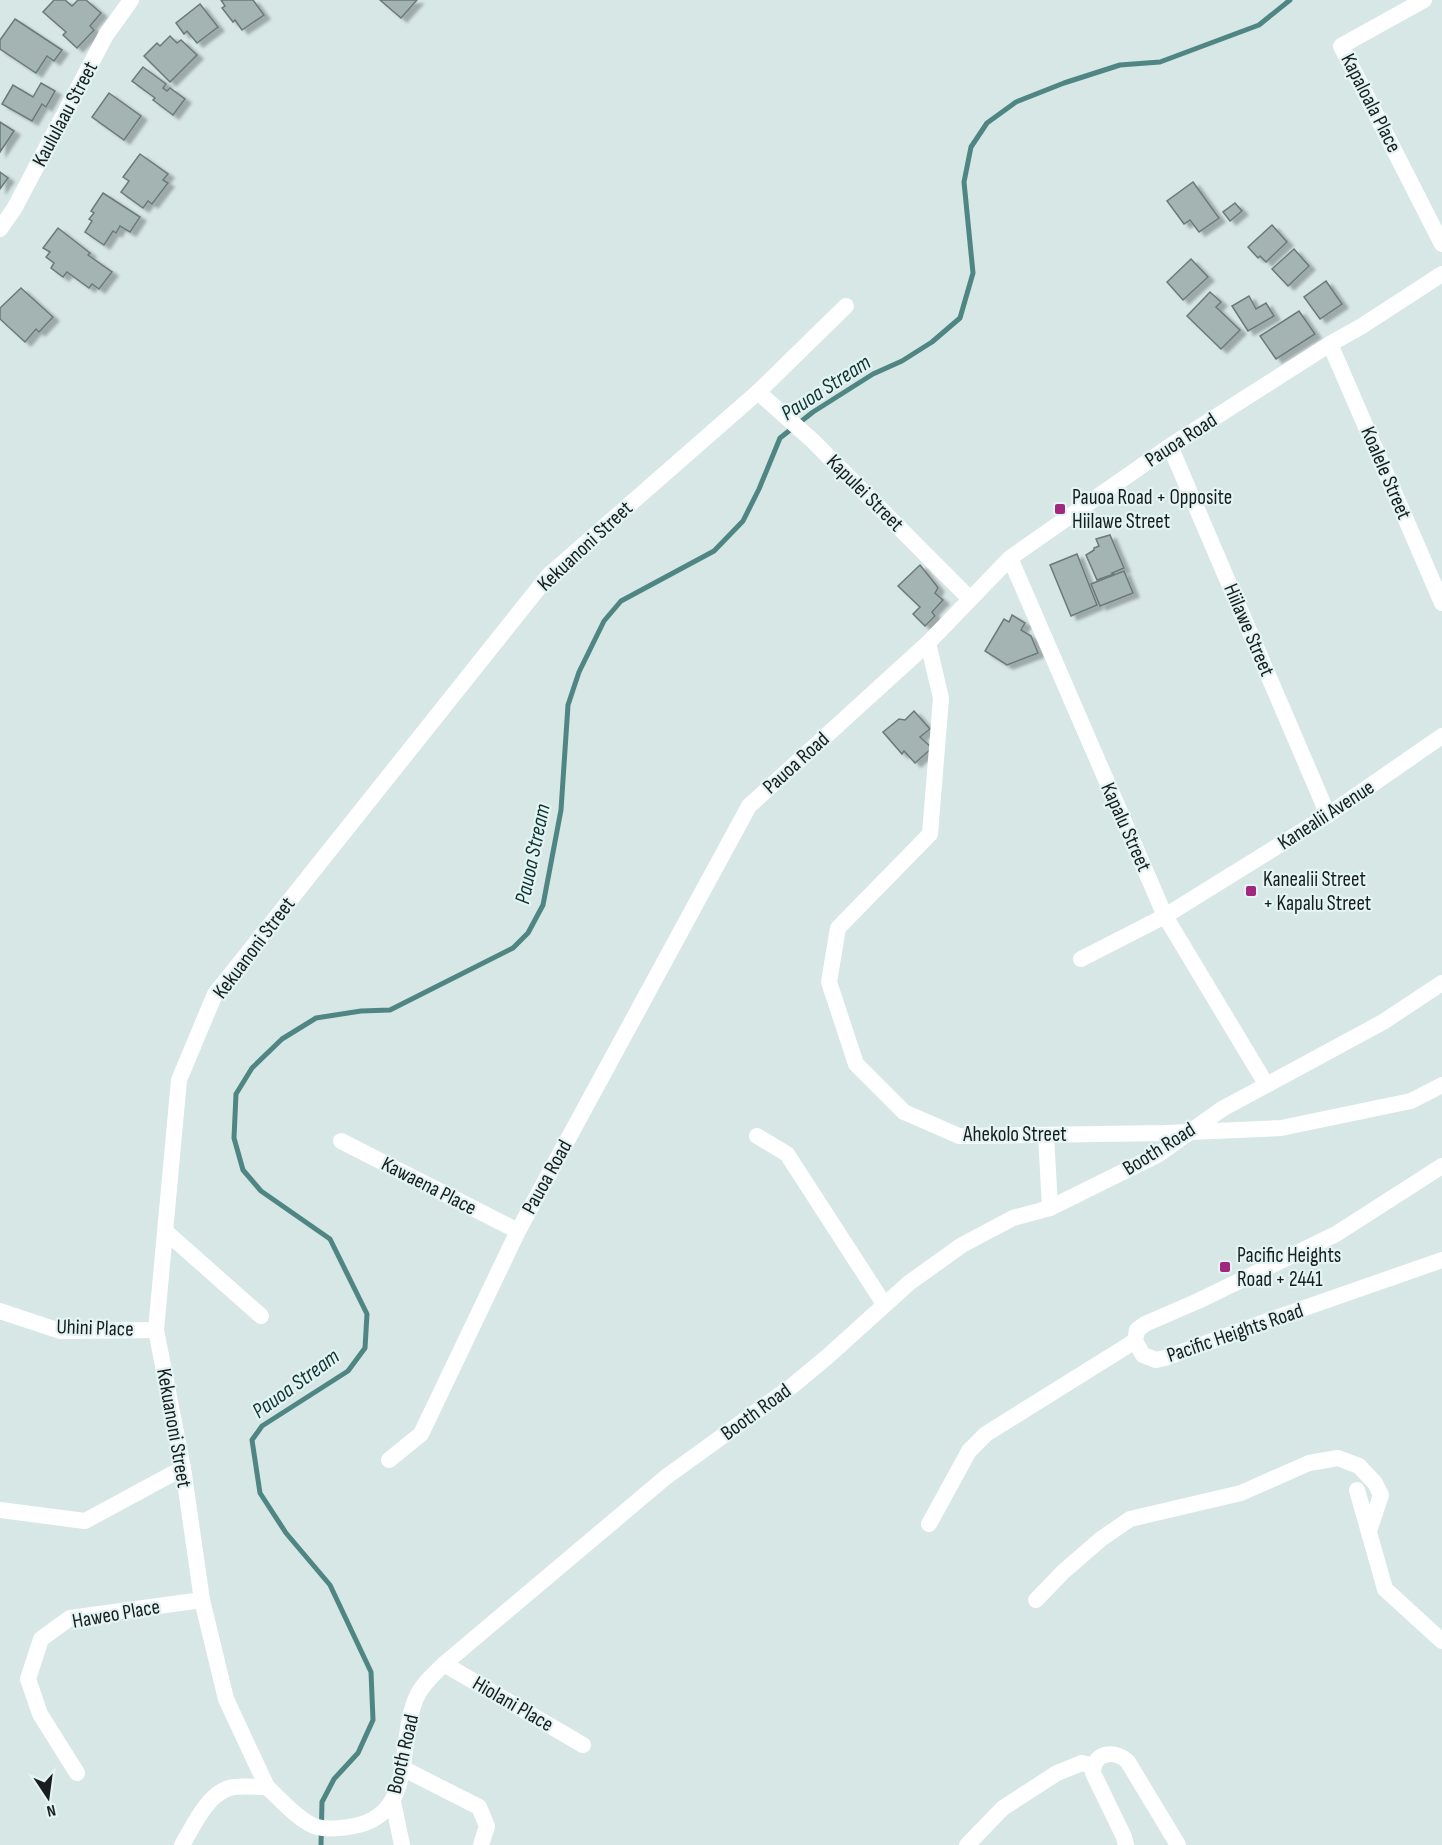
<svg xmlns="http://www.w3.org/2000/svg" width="1442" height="1845" viewBox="0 0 1442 1845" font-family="'Sofia Sans Condensed',sans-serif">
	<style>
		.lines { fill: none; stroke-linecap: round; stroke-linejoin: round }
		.stream { stroke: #4f8684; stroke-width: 5 }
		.building { fill: #a4b4b3; stroke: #6b7a79; stroke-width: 1.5; filter: url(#shadow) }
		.minor { stroke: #fff; stroke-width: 16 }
		.poi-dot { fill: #a1287f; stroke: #e4f4f3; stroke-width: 2 }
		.labels { text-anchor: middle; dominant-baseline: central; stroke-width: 4.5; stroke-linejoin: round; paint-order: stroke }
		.street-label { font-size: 21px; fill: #181e1e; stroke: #e4f4f3 }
		.poi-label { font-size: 21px; fill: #181e1e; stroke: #e4f4f3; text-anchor: start }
		.water-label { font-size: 22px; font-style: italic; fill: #0f3534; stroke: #e4f4f3 }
	</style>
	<defs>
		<filter id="shadow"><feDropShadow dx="6" dy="4" stdDeviation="1.5" flood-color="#0004"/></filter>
	</defs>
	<rect width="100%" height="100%" fill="#d7e7e6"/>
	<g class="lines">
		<polyline class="stream" points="321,1845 322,1802 334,1779 358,1753 373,1720 371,1672 330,1585 286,1533 260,1493 252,1440 262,1426 348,1371 365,1348 367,1314 330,1239 261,1191 243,1170 234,1138 236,1094 252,1068 282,1039 316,1018 361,1011 390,1010 513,948 528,933 543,905 561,810 568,705 579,672 604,621 621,601 714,551 743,521 759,489 780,438 813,412 873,374 902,361 932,342 960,318 973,273 964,182 971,147 987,123 1016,102 1064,83 1120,65 1160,62 1259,25 1290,0"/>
	</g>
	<g class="building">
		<polygon points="54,0 65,0 72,6 78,0 86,0 101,13 90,26 94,30 77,48 63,35 66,32 43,12"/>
		<polygon points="221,0 253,0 264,15 242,30 235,20 233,22 222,8 225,6"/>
		<polygon points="380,0 417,0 401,18"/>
		<polygon points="200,4 218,27 197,43 187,31 184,34 176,23"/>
		<polygon points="15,19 62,50 54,61 47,56 36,73 0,49 0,40"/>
		<polygon points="170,36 177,43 181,40 197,55 170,82 144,56 157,43 160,46"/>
		<polygon points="143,67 166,84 163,88 167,91 170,88 185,99 173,115 153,100 155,98 132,81"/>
		<polygon points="41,83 55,91 46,107 42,104 32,121 2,104 13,85 33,97"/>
		<polygon points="109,93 141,116 124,140 92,117"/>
		<polygon points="0,122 14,131 0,152"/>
		<polygon points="140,154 168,174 163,180 168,183 152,204 148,201 143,208 121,192 129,181 123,177"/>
		<polygon points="0,172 8,178 0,189"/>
		<polygon points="1193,182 1219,218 1199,232 1190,220 1184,224 1167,201"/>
		<polygon points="103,193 140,217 130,232 120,226 116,233 113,231 104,245 85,232 92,221 89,219 94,213 91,211"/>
		<polygon points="1235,203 1242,211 1230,221 1223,212"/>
		<polygon points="1272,225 1287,242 1266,262 1260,256 1258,258 1248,247"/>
		<polygon points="58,228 90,253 88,255 112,272 99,289 92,284 89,288 67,272 63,277 51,268 54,263 46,257 50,252 43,248"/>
		<polygon points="1294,249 1309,266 1288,286 1272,269"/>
		<polygon points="1191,259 1208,277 1183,300 1167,282"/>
		<polygon points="1326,281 1342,304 1320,319 1304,297"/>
		<polygon points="21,288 53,317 39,332 36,329 25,342 0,319 0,308"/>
		<polygon points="1210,292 1221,302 1216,307 1240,330 1221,349 1187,316"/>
		<polygon points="1249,296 1256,309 1266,303 1274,316 1248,331 1232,306"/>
		<polygon points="1299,311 1315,334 1276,359 1260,336"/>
		<polygon points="1110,535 1124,568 1112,573 1114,574 1097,580 1086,555 1094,550 1094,548 1099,546 1096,539"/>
		<polygon points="1077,554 1097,605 1071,616 1050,565"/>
		<polygon points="920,565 936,585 938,588 935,593 943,600 932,612 935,616 925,626 913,614 920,607 898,586"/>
		<polygon points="1124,571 1133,593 1100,606 1091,584"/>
		<polygon points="1012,615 1025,623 1021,630 1031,636 1038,653 1007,665 985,651 1004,619 1009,622"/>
		<polygon points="914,711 930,729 920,737 932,748 915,763 904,751 902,754 883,732 899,719 905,720"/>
	</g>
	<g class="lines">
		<g class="minor">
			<polyline points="1424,0 1341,46 1442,244"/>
			<polyline points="0,229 14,209 106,35 131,0"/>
			<polyline points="1330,344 1442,603"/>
			<polyline points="758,392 813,441 969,598"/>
			<polyline points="1170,446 1328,815"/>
			<polyline points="1010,558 1165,916 1266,1084"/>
			<polyline points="928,643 941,698 930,834 838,928 829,982 856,1064 904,1112 959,1136 1166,1133 1281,1128 1411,1101 1442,1085"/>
			<polyline points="1081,959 1165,916 1328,815 1442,736"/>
			<polyline points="1046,1135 1050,1208"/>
			<polyline points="757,1136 787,1154 884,1304"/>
			<polyline points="341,1141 518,1231"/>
			<polyline points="1442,1166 1336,1234 1198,1301 1145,1324 1137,1330 1135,1341 1143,1355 1156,1360 1165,1358 1273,1319 1442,1260"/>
			<polyline points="165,1231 261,1316"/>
			<polyline points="0,1311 60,1331 156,1330"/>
			<polyline points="389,1460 421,1434 518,1231 749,806 928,643 1010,558 1170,446 1330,344 1362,326 1442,274"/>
			<polyline points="1357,1490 1385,1589 1442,1641"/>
			<polyline points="0,1510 85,1521 183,1468"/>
			<polyline points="929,1524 969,1451 986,1434 1135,1341"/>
			<polyline points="1036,1600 1063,1572 1101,1539 1130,1519 1241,1493 1309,1463 1338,1458 1359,1466 1375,1483 1381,1495 1369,1531"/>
			<polyline points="444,1664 583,1745"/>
			<polyline points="402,1768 479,1807 487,1826 481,1845"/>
			<polyline points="77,1773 40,1714 28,1679 41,1639 70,1618 202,1600"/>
			<polyline points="267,1787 226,1699 202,1600 183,1468 156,1330 179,1080 215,994 549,575 758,392 846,306"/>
			<polyline points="393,1802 402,1845"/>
			<path d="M182 1845C194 1825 209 1790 234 1787 245 1786 256 1787 267 1787 279 1798 301 1823 317 1827 328 1830 343 1828 354 1826 418 1814 396 1740 417 1696 423 1683 434 1674 444 1664L666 1477 792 1386 827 1357 909 1283 962 1245 1013 1218 1050 1208 1159 1154 1222 1109 1383 1022 1442 983"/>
			<polyline points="967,1845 1003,1808 1057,1773 1082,1763 1093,1766"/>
			<path d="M1126 1845 1124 1837 1093 1773C1093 1752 1115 1749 1128 1762L1178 1845"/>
		</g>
	</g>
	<g class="poi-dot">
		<rect x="1054" y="503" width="12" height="12" rx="3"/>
		<rect x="1245" y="885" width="12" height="12" rx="3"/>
		<rect x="1219" y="1261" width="12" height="12" rx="3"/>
	</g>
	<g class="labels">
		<g class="street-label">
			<text transform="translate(1371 103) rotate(63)">Kapaloala Place</text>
			<text transform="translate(65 114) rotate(-62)">Kaululaau Street</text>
			<text transform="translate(1181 440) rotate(-33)">Pauoa Road</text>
			<text transform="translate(1386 473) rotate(67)">Koalele Street</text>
			<text transform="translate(865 493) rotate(45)">Kapulei Street</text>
			<text transform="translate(585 546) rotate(-43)">Kekuanoni Street</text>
			<text transform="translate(1249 630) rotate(67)">Hiilawe Street</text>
			<text transform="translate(796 763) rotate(-42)">Pauoa Road</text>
			<text transform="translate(1326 815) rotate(-33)">Kanealii Avenue</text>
			<text transform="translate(1126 827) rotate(66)">Kapalu Street</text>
			<text transform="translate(254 948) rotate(-53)">Kekuanoni Street</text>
			<text x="1015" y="1134">Ahekolo Street</text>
			<text transform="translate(1159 1149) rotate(-32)">Booth Road</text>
			<text transform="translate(547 1177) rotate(-61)">Pauoa Road</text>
			<text transform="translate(429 1186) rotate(27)">Kawaena Place</text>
			<text transform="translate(95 1328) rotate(2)">Uhini Place</text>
			<text transform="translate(1235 1333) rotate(-19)">Pacific Heights Road</text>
			<text transform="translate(756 1412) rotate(-36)">Booth Road</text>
			<text transform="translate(174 1428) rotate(80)">Kekuanoni Street</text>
			<text transform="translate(116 1614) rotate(-10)">Haweo Place</text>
			<text transform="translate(513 1704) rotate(30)">Hiolani Place</text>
			<text transform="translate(403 1754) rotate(-77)">Booth Road</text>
		</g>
		<g class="poi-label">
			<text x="1072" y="497">Pauoa Road + Opposite<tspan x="1072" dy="24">Hiilawe Street</tspan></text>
			<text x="1263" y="879">Kanealii Street<tspan x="1263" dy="24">+ Kapalu Street</tspan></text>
			<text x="1237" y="1255">Pacific Heights<tspan x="1237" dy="24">Road + 2441</tspan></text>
		</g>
		<g class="water-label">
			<text transform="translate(826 388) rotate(-33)">Pauoa Stream</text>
			<text transform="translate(533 854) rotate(-78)">Pauoa Stream</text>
			<text transform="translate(296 1384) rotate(-36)">Pauoa Stream</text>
		</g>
	</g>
	<g transform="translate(48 1797) rotate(167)" stroke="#e4f4f3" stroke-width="4.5" paint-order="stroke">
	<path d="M0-4.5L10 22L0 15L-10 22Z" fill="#181e1e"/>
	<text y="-9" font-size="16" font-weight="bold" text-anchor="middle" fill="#181e1e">N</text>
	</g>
</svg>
